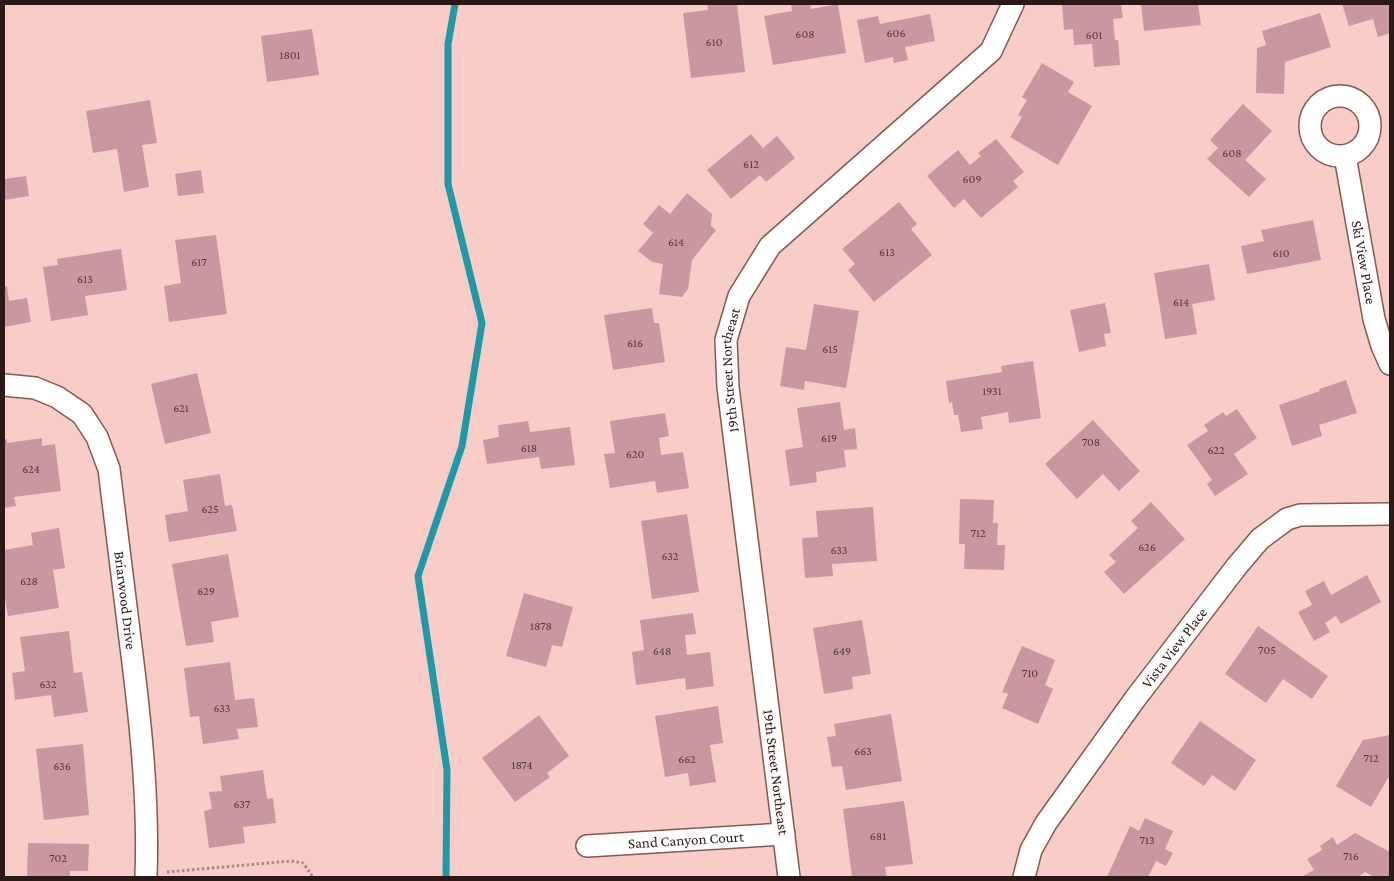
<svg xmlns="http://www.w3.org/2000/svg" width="1394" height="881" viewBox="0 0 1394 881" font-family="'Crimson Pro',serif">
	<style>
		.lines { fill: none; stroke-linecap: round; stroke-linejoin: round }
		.stream { stroke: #2198a6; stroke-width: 7 }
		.building { fill: #ca97a0 }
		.minor-casing { stroke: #855852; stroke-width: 24 }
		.path { stroke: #a98783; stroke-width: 3; stroke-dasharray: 2.5 2.5; stroke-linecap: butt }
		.minor { stroke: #fff; stroke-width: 21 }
		.labels { text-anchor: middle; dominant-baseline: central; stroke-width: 4; stroke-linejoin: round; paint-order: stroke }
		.number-label { font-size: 12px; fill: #543839 }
		.street-label { font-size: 15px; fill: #2c1917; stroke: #fef8f8 }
	</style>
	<rect width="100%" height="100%" fill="#f8cdc7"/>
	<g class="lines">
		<polyline class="stream" points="446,877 447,770 418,576 462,446 482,323 448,184 448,44 455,4"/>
	</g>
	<g class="building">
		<polygon points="707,4 737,4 745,72 691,78 683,13 708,10"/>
		<polygon points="791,4 810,4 811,9 838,4 846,53 773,65 764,16 792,11"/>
		<polygon points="1062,4 1121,4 1123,18 1113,19 1115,40 1118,40 1120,65 1094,67 1092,44 1074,45 1073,29 1064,30"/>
		<polygon points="1141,4 1198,4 1201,25 1144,31"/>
		<polygon points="1342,4 1390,4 1390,33 1378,37 1373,19 1349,26"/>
		<polygon points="1320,13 1331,47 1285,62 1284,94 1256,93 1257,48 1266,45 1262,31"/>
		<polygon points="930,14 935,41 905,47 908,60 894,63 893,57 865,63 857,20 878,16 880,24"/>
		<polygon points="312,29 319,75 267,82 261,36"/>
		<polygon points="1042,63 1074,82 1068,92 1092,106 1058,165 1010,137 1022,117 1018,115 1027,100 1022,97"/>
		<polygon points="150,100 157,143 142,145 149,187 124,192 117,149 93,153 86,111"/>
		<polygon points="1243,104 1272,131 1245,160 1266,179 1249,197 1207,159 1218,148 1210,140"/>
		<polygon points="751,134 763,148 777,136 795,158 766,182 760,175 731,199 707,170"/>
		<polygon points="996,139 1024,172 1013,181 1018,187 981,218 964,199 954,208 927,176 958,150 970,165 981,156 978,153"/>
		<polygon points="201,170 204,193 178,196 175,174"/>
		<polygon points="26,176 29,196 4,200 4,179"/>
		<polygon points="687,193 712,214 711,226 716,230 692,260 688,289 682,297 659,294 663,264 652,262 638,251 653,233 643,224 659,205 670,214"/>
		<polygon points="899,202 917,224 911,229 932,255 874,302 848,270 855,264 842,249"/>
		<polygon points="1313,220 1321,260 1247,274 1241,246 1264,241 1261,230"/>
		<polygon points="216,235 227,314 169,322 164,286 181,283 175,240"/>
		<polygon points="121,249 127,290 85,296 88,315 51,321 43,267 58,265 57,259"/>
		<polygon points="1209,264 1215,300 1192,304 1197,334 1165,339 1154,273"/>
		<polygon points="7,286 9,301 27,298 31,322 4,327 4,287"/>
		<polygon points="1105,303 1111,333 1104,334 1106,346 1079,352 1070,310"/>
		<polygon points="814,304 859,311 846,388 805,381 804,390 780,386 786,347 806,350"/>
		<polygon points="652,308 654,323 659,323 665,362 613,370 604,315"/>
		<polygon points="1033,361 1041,418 1009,423 1008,412 981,417 983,429 961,432 958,415 954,415 952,402 949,403 946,381 1002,372 1001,366"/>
		<polygon points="197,373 211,433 165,444 151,384"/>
		<polygon points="1346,380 1357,413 1319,425 1322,436 1292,446 1279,405 1320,391 1319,389"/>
		<polygon points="840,402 844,430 855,428 857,449 844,450 846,467 816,472 817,482 790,486 785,450 803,447 797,408"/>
		<polygon points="1237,409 1257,438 1234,454 1248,474 1215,496 1207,484 1212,480 1187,445 1208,431 1204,425 1223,412 1226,416"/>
		<polygon points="665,413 669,436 659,438 661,455 683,452 689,488 657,493 655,481 610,488 604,454 615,453 610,421"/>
		<polygon points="1093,420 1140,471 1119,491 1103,474 1077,499 1045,464"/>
		<polygon points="528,421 530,432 570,427 575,465 541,469 539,457 487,464 483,440 499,437 498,425"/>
		<polygon points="42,438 42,446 55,444 61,491 14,497 16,506 4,508 4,440 7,439 7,443"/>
		<polygon points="220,474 225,506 232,505 237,531 169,542 165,515 188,511 183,480"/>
		<polygon points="960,499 994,500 993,523 998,523 997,545 1005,545 1004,570 964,569 965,544 959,544"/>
		<polygon points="1151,502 1185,539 1124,594 1104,572 1116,562 1109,555 1138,528 1131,521"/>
		<polygon points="873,507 877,561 832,564 833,576 805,578 802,538 818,537 816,511"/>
		<polygon points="687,514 699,592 652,599 641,521"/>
		<polygon points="59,528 65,568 53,570 59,608 8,616 4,593 4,550 33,545 31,533"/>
		<polygon points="228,554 239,617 211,622 214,642 186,646 172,564"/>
		<polygon points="1367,575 1381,602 1341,624 1336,616 1325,623 1330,632 1314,641 1298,612 1312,605 1305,591 1324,581 1331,595"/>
		<polygon points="524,593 573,607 562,647 552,645 546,667 506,656"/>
		<polygon points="693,613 696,634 685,635 687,655 710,652 714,686 686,690 685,678 636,685 632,652 644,650 640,620"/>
		<polygon points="862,620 871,674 852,677 853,689 824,694 813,628"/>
		<polygon points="1258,626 1328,676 1312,699 1283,679 1266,703 1225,674"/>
		<polygon points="69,631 74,673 82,672 88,712 54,717 51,695 15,700 12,673 25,671 20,637"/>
		<polygon points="1022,646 1055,660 1045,685 1053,689 1038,724 1002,708 1008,694 1002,692"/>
		<polygon points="230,662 235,700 254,698 258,727 237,729 239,739 203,744 199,716 190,717 184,668"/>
		<polygon points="718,706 723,743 710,745 716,782 690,786 688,773 665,777 655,716"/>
		<polygon points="891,714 902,781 846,790 842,766 832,767 827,737 836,736 834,724"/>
		<polygon points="539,715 569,756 547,773 550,777 515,802 482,758"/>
		<polygon points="1200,721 1256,760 1235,791 1212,775 1204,786 1171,763"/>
		<polygon points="1390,735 1390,777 1388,778 1371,807 1336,786 1363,740"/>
		<polygon points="83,744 89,815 44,820 36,749"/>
		<polygon points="263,770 267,799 273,798 276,823 243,827 245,843 209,848 204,811 212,809 209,792 222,791 220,776"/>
		<polygon points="904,801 913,864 885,867 887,877 852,877 843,809"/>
		<polygon points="1145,818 1173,831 1165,849 1173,853 1166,866 1156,861 1148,877 1107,877 1130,826 1139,831"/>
		<polygon points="1355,833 1390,852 1390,877 1374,877 1365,872 1359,876 1359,877 1301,877 1314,870 1307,859 1322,850 1320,846 1333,837 1337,845"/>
		<polygon points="28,843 89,844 88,871 70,871 70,877 27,877"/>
	</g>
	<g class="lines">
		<g class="minor-casing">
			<g id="minor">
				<circle cx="1340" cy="126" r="30"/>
				<path id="s1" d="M1345 156 1374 319 1382 346 1390 364"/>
				<path id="s2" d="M4 385 35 388 57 397 82 414 97 437 109 469C116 525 123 582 130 639 140 717 149 798 146 877"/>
				<path id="s3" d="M587 846 784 834"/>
				<path id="s4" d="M789 877 728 387 726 340 739 296 770 246 991 51 1013 4"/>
				<path id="s5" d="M1024 877 1031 850 1046 823 1135 699 1237 566 1260 539 1287 519 1300 515 1390 514"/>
			</g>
		</g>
		<polyline class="path" points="167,872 291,861 303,863 313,877"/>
		<use href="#minor" class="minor"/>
	</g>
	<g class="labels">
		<g class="number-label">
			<text x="896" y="33">606</text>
			<text x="805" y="34">608</text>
			<text x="1094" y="35">601</text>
			<text x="714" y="42">610</text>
			<text x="290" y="55">1801</text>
			<text x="1232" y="153">608</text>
			<text x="751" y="164">612</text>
			<text x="972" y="179">609</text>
			<text x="676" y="242">614</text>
			<text x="887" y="252">613</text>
			<text x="1281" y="253">610</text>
			<text x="199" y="262">617</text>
			<text x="85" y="279">613</text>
			<text x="1181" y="302">614</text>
			<text x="635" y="343">616</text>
			<text x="830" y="349">615</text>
			<text x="992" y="391">1931</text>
			<text x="181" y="408">621</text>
			<text x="829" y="438">619</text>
			<text x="1091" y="442">708</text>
			<text x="529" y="448">618</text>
			<text x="1216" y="450">622</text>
			<text x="635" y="454">620</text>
			<text x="31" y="469">624</text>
			<text x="210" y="509">625</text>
			<text x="978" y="533">712</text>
			<text x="1147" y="547">626</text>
			<text x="839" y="550">633</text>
			<text x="670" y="556">632</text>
			<text x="29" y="581">628</text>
			<text x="206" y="591">629</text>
			<text x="541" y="626">1878</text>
			<text x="1267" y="650">705</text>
			<text x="662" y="651">648</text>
			<text x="842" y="651">649</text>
			<text x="1030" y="673">710</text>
			<text x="48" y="684">632</text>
			<text x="222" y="708">633</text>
			<text x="863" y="751">663</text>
			<text x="1371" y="758">712</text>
			<text x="687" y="759">662</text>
			<text x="522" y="765">1874</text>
			<text x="62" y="766">636</text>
			<text x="242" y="804">637</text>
			<text x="878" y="836">681</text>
			<text x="1147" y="840">713</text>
			<text x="1351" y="856">716</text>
			<text x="58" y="858">702</text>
		</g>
		<g class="street-label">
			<text stroke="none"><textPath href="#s1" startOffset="108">Ski View Place</textPath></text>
			<text stroke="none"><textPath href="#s4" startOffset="511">19th Street Northeast</textPath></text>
			<text stroke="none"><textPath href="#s2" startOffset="279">Briarwood Drive</textPath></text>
			<text stroke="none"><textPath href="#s5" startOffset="276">Vista View Place</textPath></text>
			<text transform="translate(776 772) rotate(83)">19th Street Northeast</text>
			<text stroke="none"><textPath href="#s3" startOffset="99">Sand Canyon Court</textPath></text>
		</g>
	</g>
	<rect width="1394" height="881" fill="none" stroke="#2c1917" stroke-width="10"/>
</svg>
